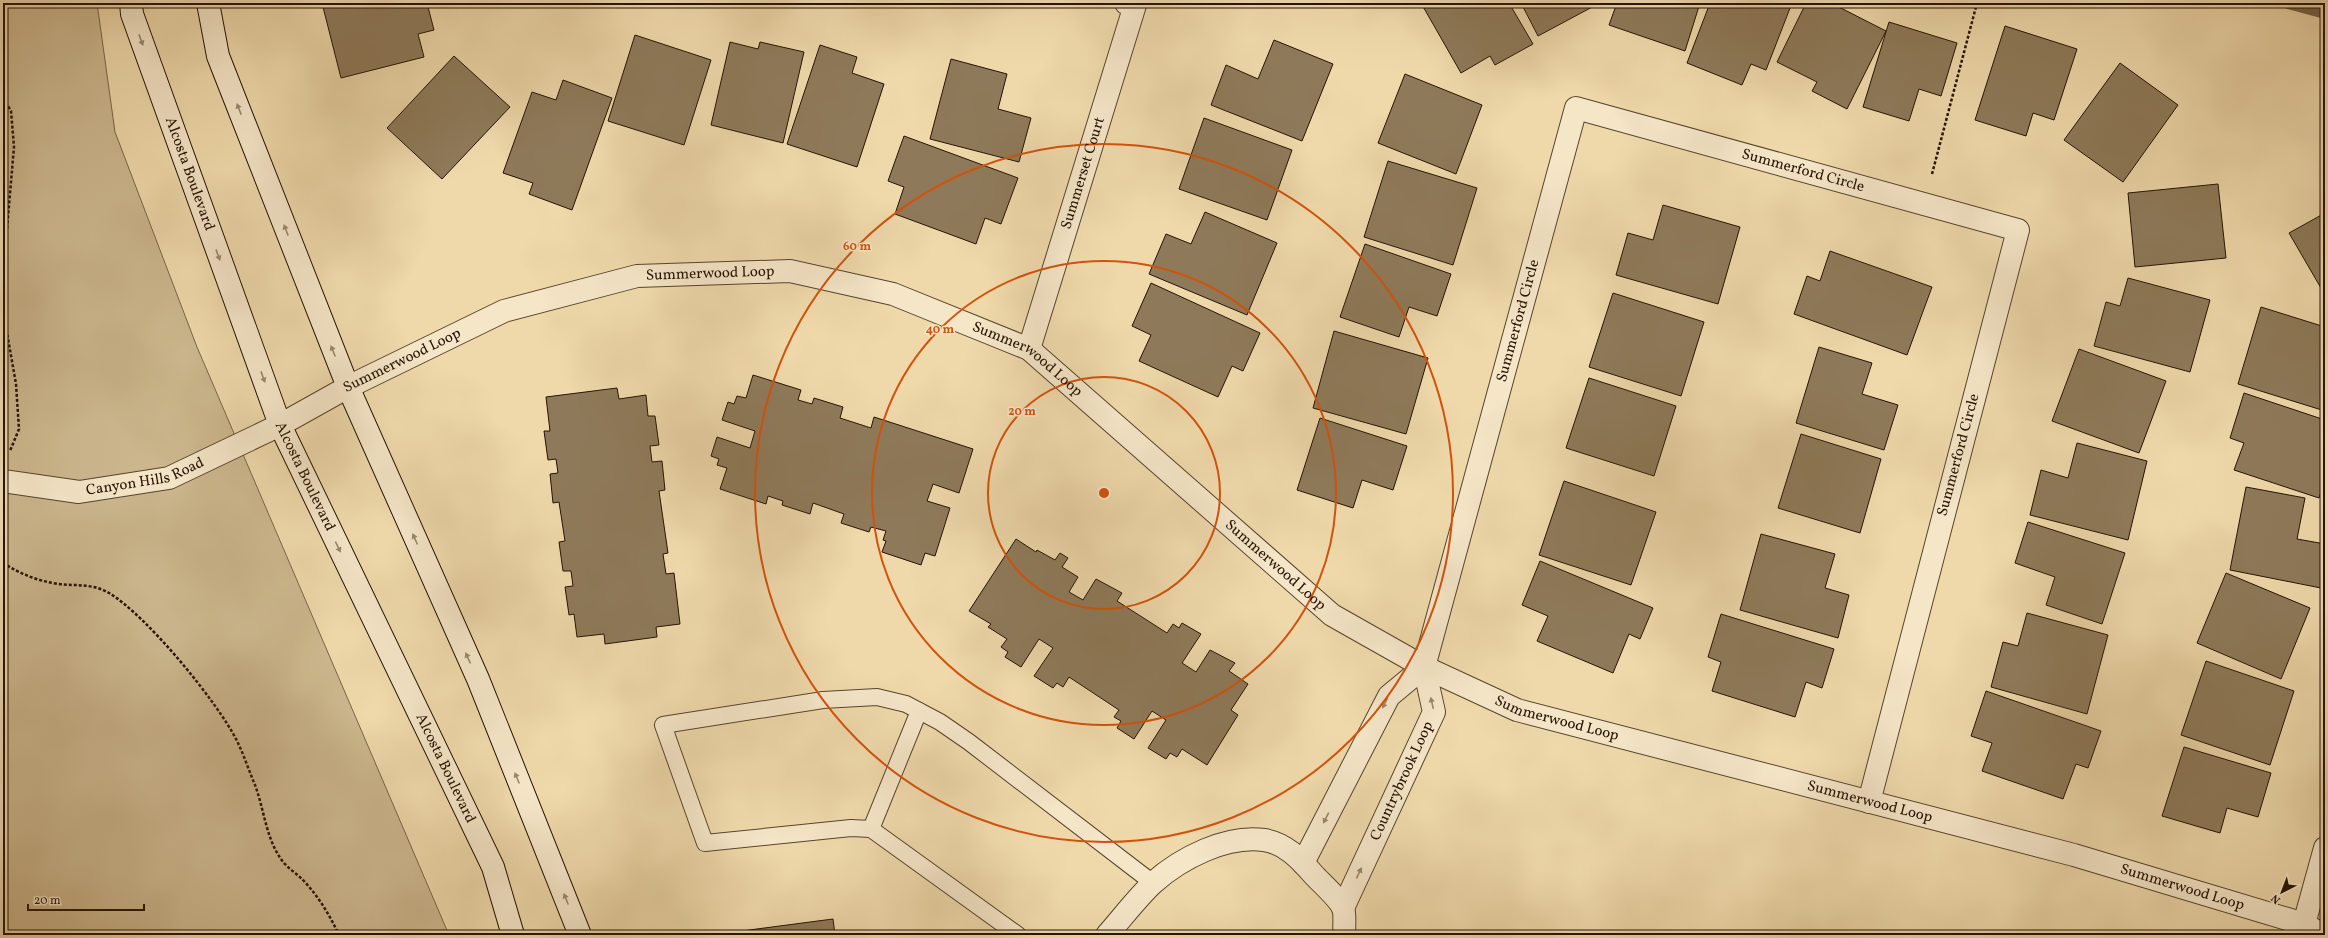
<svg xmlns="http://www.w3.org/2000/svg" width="2328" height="938" viewBox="0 0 2328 938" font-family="Vollkorn,serif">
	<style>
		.green { fill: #ccb78e; stroke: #786548 }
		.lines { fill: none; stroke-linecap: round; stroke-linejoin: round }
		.stream { stroke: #746245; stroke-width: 12 }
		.building { fill: #8e7a5a; stroke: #241302 }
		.service-casing { stroke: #57442c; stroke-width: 18 }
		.minor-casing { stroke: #57442c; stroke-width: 24 }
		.secondary-casing { stroke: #241302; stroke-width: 24 }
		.path { stroke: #241302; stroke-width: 2.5; stroke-dasharray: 3 2; stroke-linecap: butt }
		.service { stroke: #f5e6c8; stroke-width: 16 }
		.minor { stroke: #f5e6c8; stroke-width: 22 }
		.secondary { stroke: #f5e6c8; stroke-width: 22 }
		.oneway { fill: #97876f }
		.ring { fill: none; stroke: #d4520b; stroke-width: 2 }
		.labels { text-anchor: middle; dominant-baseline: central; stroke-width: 3; stroke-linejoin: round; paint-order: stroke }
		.street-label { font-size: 15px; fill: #241302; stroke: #f5e6c8 }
		.centre { fill: #d4520b; stroke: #f5e6c8; stroke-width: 2 }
		.ring-label { font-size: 12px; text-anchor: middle; font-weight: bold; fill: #d4520b; stroke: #f5e6c8; stroke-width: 3; stroke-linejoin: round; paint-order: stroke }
	</style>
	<rect width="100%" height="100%" fill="#efd9ab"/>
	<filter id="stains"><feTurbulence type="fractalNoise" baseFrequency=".005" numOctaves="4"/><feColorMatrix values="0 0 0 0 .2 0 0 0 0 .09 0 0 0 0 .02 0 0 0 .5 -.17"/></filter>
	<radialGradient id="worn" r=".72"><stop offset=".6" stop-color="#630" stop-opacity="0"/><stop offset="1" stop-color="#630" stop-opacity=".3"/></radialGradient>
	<polygon class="green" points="3,3 97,3 115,132 197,347 449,935 3,935"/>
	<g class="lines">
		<polyline class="stream" points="2288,3 2325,13"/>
	</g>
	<g class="building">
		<polygon points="341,3 427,3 434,30 418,34 424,57 341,78 323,7"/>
		<polygon points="1421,3 1509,3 1533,44 1495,65 1490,56 1461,73"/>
		<polygon points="1521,3 1595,3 1596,5 1538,36"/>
		<polygon points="1617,3 1700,3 1685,51 1609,25"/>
		<polygon points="1710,3 1792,3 1766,70 1751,64 1742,85 1687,63"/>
		<polygon points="1806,3 1831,3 1886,31 1847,109 1812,91 1817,82 1777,62"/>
		<polygon points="1889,22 1957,43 1941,96 1919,89 1909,121 1863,107"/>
		<polygon points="2005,26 2077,49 2054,120 2033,113 2026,136 1975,120"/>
		<polygon points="635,35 711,60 684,145 608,121"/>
		<polygon points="1274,40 1333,64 1302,141 1211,105 1226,65 1258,79"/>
		<polygon points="730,42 758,49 760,42 804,52 783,143 711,125"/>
		<polygon points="820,45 857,57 852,73 884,84 857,167 787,144"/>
		<polygon points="454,56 510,107 442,179 387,128"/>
		<polygon points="951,59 1007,74 998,109 1031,118 1019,162 930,139"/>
		<polygon points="2120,63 2178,105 2123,182 2064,140"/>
		<polygon points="1405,74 1482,105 1456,174 1378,143"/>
		<polygon points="563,80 612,98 572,210 529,194 533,183 503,173 532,92 556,100"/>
		<polygon points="1204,118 1292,150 1267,220 1179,189"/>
		<polygon points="904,136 1018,178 1001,224 985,218 976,244 895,214 904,187 888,181"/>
		<polygon points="1388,161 1477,188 1453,265 1364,237"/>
		<polygon points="2218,184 2226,258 2135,267 2128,193"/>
		<polygon points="1663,205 1740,227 1718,304 1616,275 1628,233 1653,240"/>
		<polygon points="1205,212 1277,243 1247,315 1149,274 1166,234 1191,244"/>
		<polygon points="2325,213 2325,295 2289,233"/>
		<polygon points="1365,244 1451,274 1437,316 1409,307 1399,337 1340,317"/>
		<polygon points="1830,251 1932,287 1907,355 1794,314 1807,276 1820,281"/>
		<polygon points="2128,278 2210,300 2190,372 2094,346 2106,302 2120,306"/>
		<polygon points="1151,283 1260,333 1243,371 1232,366 1218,397 1139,361 1151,335 1132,326"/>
		<polygon points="1613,293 1704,322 1681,396 1589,367"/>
		<polygon points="2261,307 2325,327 2325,411 2238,384"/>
		<polygon points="1334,331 1428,358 1406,434 1313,408"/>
		<polygon points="1819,347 1872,363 1862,394 1898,405 1884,450 1796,423"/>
		<polygon points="2079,349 2166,381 2139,453 2052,421"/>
		<polygon points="753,375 801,390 798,400 812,404 814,398 843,407 840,418 871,428 874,417 973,449 959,493 933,484 927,501 950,508 935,556 925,553 921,565 882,552 886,541 883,540 886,531 871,527 869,532 841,523 844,514 813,503 810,514 782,505 783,501 768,496 766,504 720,489 727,468 717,465 719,459 711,456 717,437 750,448 755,431 722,420 728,402 734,404 737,396 746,398"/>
		<polygon points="1589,378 1676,406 1654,476 1566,448"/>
		<polygon points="617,388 619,399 646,395 648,416 655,416 659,445 650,446 652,462 662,461 665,490 659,491 668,553 663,554 666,574 674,573 680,624 656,627 657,637 605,644 604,634 577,637 574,614 569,615 565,587 573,586 571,571 563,571 559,542 565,541 559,502 553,503 550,474 558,473 556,459 548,460 544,431 550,431 546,397"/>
		<polygon points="2244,393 2325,420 2325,480 2319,498 2234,470 2244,443 2230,438"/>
		<polygon points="1320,418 1407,446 1393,490 1362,480 1353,508 1297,490"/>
		<polygon points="1801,434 1881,459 1860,533 1778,508"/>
		<polygon points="2077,443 2147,461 2128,540 2030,515 2041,470 2068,478"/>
		<polygon points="1564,481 1656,512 1631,585 1539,555"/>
		<polygon points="2246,487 2305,498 2297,539 2325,544 2325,566 2321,588 2230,570"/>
		<polygon points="2028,522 2125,553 2102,624 2046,605 2055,577 2015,563"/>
		<polygon points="1761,534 1835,554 1825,588 1849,595 1838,638 1740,610"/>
		<polygon points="1016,539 1036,552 1037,550 1055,560 1060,553 1068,558 1062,567 1078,577 1069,592 1083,600 1096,579 1122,593 1117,601 1167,633 1173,624 1179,628 1182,623 1201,634 1182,663 1196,672 1210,650 1235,663 1229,671 1248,684 1231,710 1238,715 1207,765 1182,749 1177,757 1170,753 1166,759 1148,748 1166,720 1152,711 1134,739 1117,728 1121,721 1114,717 1119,710 1069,677 1063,687 1057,683 1053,688 1034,676 1053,648 1039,639 1021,667 1005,657 1008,652 1001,647 1007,639 988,627 991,624 969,611"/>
		<polygon points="1540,561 1653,608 1640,639 1629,634 1613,673 1537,641 1548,616 1522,605"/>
		<polygon points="2226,573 2310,608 2281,679 2197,643"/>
		<polygon points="2027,613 2108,635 2087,714 1991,687 2003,642 2018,646"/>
		<polygon points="1721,614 1834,649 1822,688 1806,682 1795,717 1712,691 1721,662 1708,657"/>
		<polygon points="2206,661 2294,691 2270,765 2181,735"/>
		<polygon points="1986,691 2101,731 2088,768 2076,764 2063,799 1982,771 1992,743 1971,736"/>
		<polygon points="2184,747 2271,773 2258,817 2227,808 2220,833 2162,816"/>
		<polygon points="833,919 835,935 734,935 734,932"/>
	</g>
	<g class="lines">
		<g class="service-casing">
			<g id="service">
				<polyline points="871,829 919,711"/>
				<polyline points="1018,935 871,829 851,828 705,843 663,725 823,700 877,697 906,704 940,722 969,742 1153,883"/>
			</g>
		</g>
		<g class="minor-casing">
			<g id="minor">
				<path id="s1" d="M1029 349 1135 5 1126 3"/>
				<path id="s2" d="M3 481 79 492 169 478 280 425 348 387 504 311 637 276 790 271 893 294 1029 349 1332 615 1424 667 1517 710 2074 855 2304 924 2323 935"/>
				<polyline points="1303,863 1389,696 1424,667"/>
				<path id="s3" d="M1343 908 1434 712 1424 667 1576 108 2018 230 1869 802"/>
				<polyline points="2304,924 2325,848"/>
				<path d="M1107 935C1122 918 1137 898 1153 883 1181 858 1226 835 1264 840 1285 843 1300 859 1313 874 1320 882 1339 898 1343 908 1346 916 1343 927 1345 935"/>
			</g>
		</g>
		<g class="secondary-casing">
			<g id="secondary">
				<path id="s4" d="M131 3 132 14 280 425 493 867 513 935"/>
				<polyline points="208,3 218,56 348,387 478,679 580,935"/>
			</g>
		</g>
		<g class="path">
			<polyline points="3,98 11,111 14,147 3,275"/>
			<polyline points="1932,174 1977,3"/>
			<polyline points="3,310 16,384 19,429 10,451"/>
			<path d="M3 563C19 573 35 580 53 583 73 587 90 582 109 593 146 615 217 701 237 741 244 755 249 771 255 785 264 809 266 838 281 859 286 867 296 873 303 880 319 897 329 914 339 935"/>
		</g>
		<use href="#service" class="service"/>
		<use href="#minor" class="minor"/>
		<use href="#secondary" class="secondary"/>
	</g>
	<defs><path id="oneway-solid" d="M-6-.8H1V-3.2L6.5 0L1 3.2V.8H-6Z"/></defs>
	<g class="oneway">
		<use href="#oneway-solid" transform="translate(141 40) rotate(70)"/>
		<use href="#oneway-solid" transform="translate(239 109) rotate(-111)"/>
		<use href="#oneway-solid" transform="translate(286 230) rotate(-111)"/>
		<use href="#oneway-solid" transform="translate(218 255) rotate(70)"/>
		<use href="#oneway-solid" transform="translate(333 351) rotate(-112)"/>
		<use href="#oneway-solid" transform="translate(263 377) rotate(70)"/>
		<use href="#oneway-solid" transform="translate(415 539) rotate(-114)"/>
		<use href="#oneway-solid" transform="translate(338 547) rotate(64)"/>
		<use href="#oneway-solid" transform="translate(468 658) rotate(-114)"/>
		<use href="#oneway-solid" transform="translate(1385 703) rotate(117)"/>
		<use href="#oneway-solid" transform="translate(1432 703) rotate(-103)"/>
		<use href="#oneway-solid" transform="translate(517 778) rotate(-112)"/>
		<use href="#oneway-solid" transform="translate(1326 818) rotate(117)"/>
		<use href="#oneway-solid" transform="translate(1359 873) rotate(-65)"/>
		<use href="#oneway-solid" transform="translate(566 899) rotate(-112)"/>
	</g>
	<g class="ring">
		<circle cx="1104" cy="493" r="116"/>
		<circle cx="1104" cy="493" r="232"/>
		<circle cx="1104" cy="493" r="349"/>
	</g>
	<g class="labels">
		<g class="street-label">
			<text stroke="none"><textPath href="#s3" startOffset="1077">Summerford Circle</textPath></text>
			<text stroke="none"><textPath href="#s1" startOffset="184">Summerset Court</textPath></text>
			<text stroke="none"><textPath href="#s4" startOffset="181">Alcosta Boulevard</textPath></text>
			<text stroke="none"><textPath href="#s2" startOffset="753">Summerwood Loop</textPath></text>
			<text stroke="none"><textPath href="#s3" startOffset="621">Summerford Circle</textPath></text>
			<text stroke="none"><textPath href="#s2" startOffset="1089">Summerwood Loop</textPath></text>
			<text stroke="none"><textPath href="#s2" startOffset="429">Summerwood Loop</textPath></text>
			<text transform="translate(1959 455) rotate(-75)">Summerford Circle</text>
			<text stroke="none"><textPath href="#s2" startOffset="145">Canyon Hills Road</textPath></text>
			<text stroke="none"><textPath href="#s4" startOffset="505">Alcosta Boulevard</textPath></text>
			<text stroke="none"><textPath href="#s2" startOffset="1413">Summerwood Loop</textPath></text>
			<text stroke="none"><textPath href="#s2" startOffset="1737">Summerwood Loop</textPath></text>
			<text stroke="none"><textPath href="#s4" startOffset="829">Alcosta Boulevard</textPath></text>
			<text stroke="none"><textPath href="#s3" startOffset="140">Countrybrook Loop</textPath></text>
			<text stroke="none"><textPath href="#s2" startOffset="2061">Summerwood Loop</textPath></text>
			<text stroke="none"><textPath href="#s2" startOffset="2385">Summerwood Loop</textPath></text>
		</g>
	</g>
	<circle cx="1104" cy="493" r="6" class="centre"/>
	<g class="ring-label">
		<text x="857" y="250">60 m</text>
		<text x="940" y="333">40 m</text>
		<text x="1022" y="415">20 m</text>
	</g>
	<rect width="2328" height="938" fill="none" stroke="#efd9ab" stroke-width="16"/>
	<rect x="4" y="4" width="2320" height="930" fill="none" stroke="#241302" stroke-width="2"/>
	<rect x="8" y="8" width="2312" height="922" fill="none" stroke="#241302"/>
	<g transform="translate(2282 892) rotate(222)" stroke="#f5e6c8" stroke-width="3" paint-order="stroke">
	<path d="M0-3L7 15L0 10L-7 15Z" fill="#241302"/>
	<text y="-6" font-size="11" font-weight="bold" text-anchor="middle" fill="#241302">N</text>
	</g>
	<path d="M28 904v6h116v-6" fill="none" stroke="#241302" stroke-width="2"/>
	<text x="34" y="904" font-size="12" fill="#241302" stroke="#f5e6c8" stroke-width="3" paint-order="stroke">20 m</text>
	<rect width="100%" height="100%" filter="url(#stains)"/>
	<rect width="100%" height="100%" fill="url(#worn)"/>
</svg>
